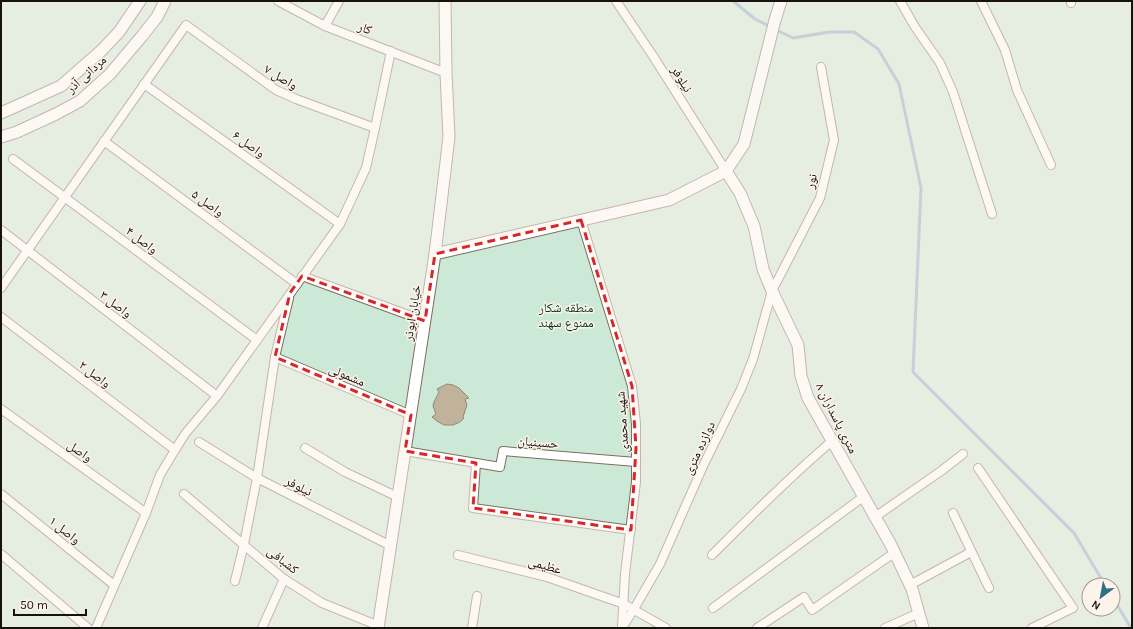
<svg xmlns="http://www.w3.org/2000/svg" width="1133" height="629" viewBox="0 0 1133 629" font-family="Karla,'Noto Naskh Arabic',sans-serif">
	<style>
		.green { fill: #cce8d6; fill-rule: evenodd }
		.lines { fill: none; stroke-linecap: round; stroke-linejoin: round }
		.stream { stroke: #87a7c6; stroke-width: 3 }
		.building { fill: #c1b29b; stroke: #968872 }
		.street-casing { stroke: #826d5e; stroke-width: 10 }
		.secondary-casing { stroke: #826d5e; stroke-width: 13 }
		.street { stroke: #fff; stroke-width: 8 }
		.secondary { stroke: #fff; stroke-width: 11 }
		.marked { fill: none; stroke: #d62828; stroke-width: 3; stroke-dasharray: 8 5; stroke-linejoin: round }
		.labels { text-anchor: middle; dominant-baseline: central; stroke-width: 3; stroke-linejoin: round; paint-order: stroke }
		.street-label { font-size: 13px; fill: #19110b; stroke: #fcf3eb }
		.park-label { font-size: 13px; fill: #003920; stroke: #fcf3eb }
	</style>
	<rect width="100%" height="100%" fill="#fcf3eb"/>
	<path class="green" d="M1 1H1132V628H1ZM1089 585H1113V609H1089Z"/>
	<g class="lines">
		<g class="stream">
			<polyline points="733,1 755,19 771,27"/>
			<polyline points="776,30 793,38 829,32 854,32 878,49 899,84 921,188 913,372 1074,533 1105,585"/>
			<polyline points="1113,598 1131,628"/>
		</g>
	</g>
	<polygon class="building" points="447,384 453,385 459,388 469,398 465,399 467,405 463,417 464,418 460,422 453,425 444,425 437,421 432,417 436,414 433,406 434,402 439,392 437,389"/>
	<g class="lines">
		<g class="street-casing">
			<g id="street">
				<polyline points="278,1 325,26 446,73"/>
				<polyline points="616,1 653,56 726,171"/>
				<polyline points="900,1 915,27 940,63 953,92 992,214"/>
				<polyline points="981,1 1005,50 1017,90 1051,165"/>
				<polyline points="1071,1 1071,3"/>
				<polyline points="325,26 339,1"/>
				<polyline points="144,84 340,224"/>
				<polyline points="104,141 297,284"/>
				<polyline points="13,159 257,340"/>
				<polyline points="581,220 632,386 636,424 636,482 625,574 622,627"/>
				<polyline points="1,230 217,396"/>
				<polyline points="302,276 425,321"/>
				<polyline points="1,288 186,25 276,90 296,99 375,128"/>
				<polyline points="1,317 175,450"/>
				<polyline points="275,357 411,415"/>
				<polyline points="1,409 146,513"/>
				<polyline points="199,442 257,478 391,546"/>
				<polyline points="305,448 345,472 398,497"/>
				<polyline points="405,451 500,467 503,451 636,462"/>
				<polyline points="476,463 473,508 631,530"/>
				<polyline points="978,468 1073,608 1032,628"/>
				<polyline points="1,494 114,585"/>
				<polyline points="184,494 284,579 322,603 379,626"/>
				<polyline points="953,513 989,588"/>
				<polyline points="875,517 941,471 963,454"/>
				<polyline points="1,554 88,628"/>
				<polyline points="458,555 547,577 624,604 666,628"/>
				<path d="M712 555C751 516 790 477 832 441"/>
				<polyline points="235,581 244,544 257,478 275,357 289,298"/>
				<polyline points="910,585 971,552"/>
				<polyline points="713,608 863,497"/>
				<polyline points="96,628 146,513 160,475 175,450 185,434 217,396 340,224 366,168 375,128 391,51"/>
				<polyline points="262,628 284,579"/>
				<polyline points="472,628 477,596"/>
				<polyline points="622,628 634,609 660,564 704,464 741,389 753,359 772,291 820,198 834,140 821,67"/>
				<polyline points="757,628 804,597 812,610 894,553"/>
				<polyline points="885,628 919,613"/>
			</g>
		</g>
		<g class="secondary-casing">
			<g id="secondary">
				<polyline points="1,113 61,86 101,51 119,32 140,1"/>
				<polyline points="1,137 17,132 56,114 80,101 110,74 142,36 157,17 165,1"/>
				<polyline points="726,171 740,193 754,226 763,269 772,291 798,345 801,376 808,398 891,545 912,589 923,628"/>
				<polyline points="435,254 669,200 726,171 744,144 775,20 781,1"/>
				<polyline points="378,628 435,254 449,137 446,73 445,1"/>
			</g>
		</g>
		<use href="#street" class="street"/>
		<use href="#secondary" class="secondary"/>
	</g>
	<path d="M0 0H1133V629H0ZM581 220 632 386 636 448 631 530 473 508 476 463 405 451 411 415 275 357 290 293 302 276 425 321 435 254Z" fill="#fcf3eb" fill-opacity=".55" fill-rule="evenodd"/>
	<path class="marked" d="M581 220 632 386 636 448 631 530 473 508 476 463 405 451 411 415 275 357 290 293 302 276 425 321 435 254Z"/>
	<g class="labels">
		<g class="street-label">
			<text transform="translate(365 28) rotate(21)">کار</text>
			<text transform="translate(86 74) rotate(-42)">مردانی آذر</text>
			<text transform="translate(281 77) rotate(31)">واصل ۷</text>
			<text transform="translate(682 79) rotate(58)">نیلوفر</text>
			<text transform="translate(249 144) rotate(36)">واصل ۶</text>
			<text transform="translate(811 181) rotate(-76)">نور</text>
			<text transform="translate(208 203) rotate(36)">واصل ۵</text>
			<text transform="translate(142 240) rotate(37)">واصل ۴</text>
			<text transform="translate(116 304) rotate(37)">واصل ۳</text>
			<text transform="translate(412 313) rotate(-81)">خیابان ابوذر</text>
			<text transform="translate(95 374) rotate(37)">واصل ۲</text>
			<text transform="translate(347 375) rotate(23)">مشمولی</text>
			<text transform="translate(837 418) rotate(63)">۸ متری پاسداران</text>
			<text transform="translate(622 422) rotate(-94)">شهید محمدی</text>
			<text transform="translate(538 442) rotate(5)">حسینیان</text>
			<text transform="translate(699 448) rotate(-65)">دوازده متری</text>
			<text transform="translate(80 451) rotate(36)">واصل</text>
			<text transform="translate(299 486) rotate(27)">نیلوفر</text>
			<text transform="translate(65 530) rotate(39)">واصل ۱</text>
			<text transform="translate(283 560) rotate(38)">کشبافی</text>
			<text transform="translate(545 565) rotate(16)">عظیمی</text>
		</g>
		<g class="park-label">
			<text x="566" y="307">منطقه شکار<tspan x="566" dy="15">ممنوع سهند</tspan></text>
		</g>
	</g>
	<rect width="1133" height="629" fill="none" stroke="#19110b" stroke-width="4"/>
	<g transform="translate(1101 597) rotate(212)"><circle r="19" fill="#fcf3eb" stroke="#a19991"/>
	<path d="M0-3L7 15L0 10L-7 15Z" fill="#2e7182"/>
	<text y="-6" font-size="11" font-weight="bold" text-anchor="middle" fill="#19110b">N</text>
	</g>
	<path d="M14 609v6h72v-6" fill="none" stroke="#19110b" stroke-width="2"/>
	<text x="20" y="609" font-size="12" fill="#19110b" stroke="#fcf3eb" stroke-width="3" paint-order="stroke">50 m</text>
</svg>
